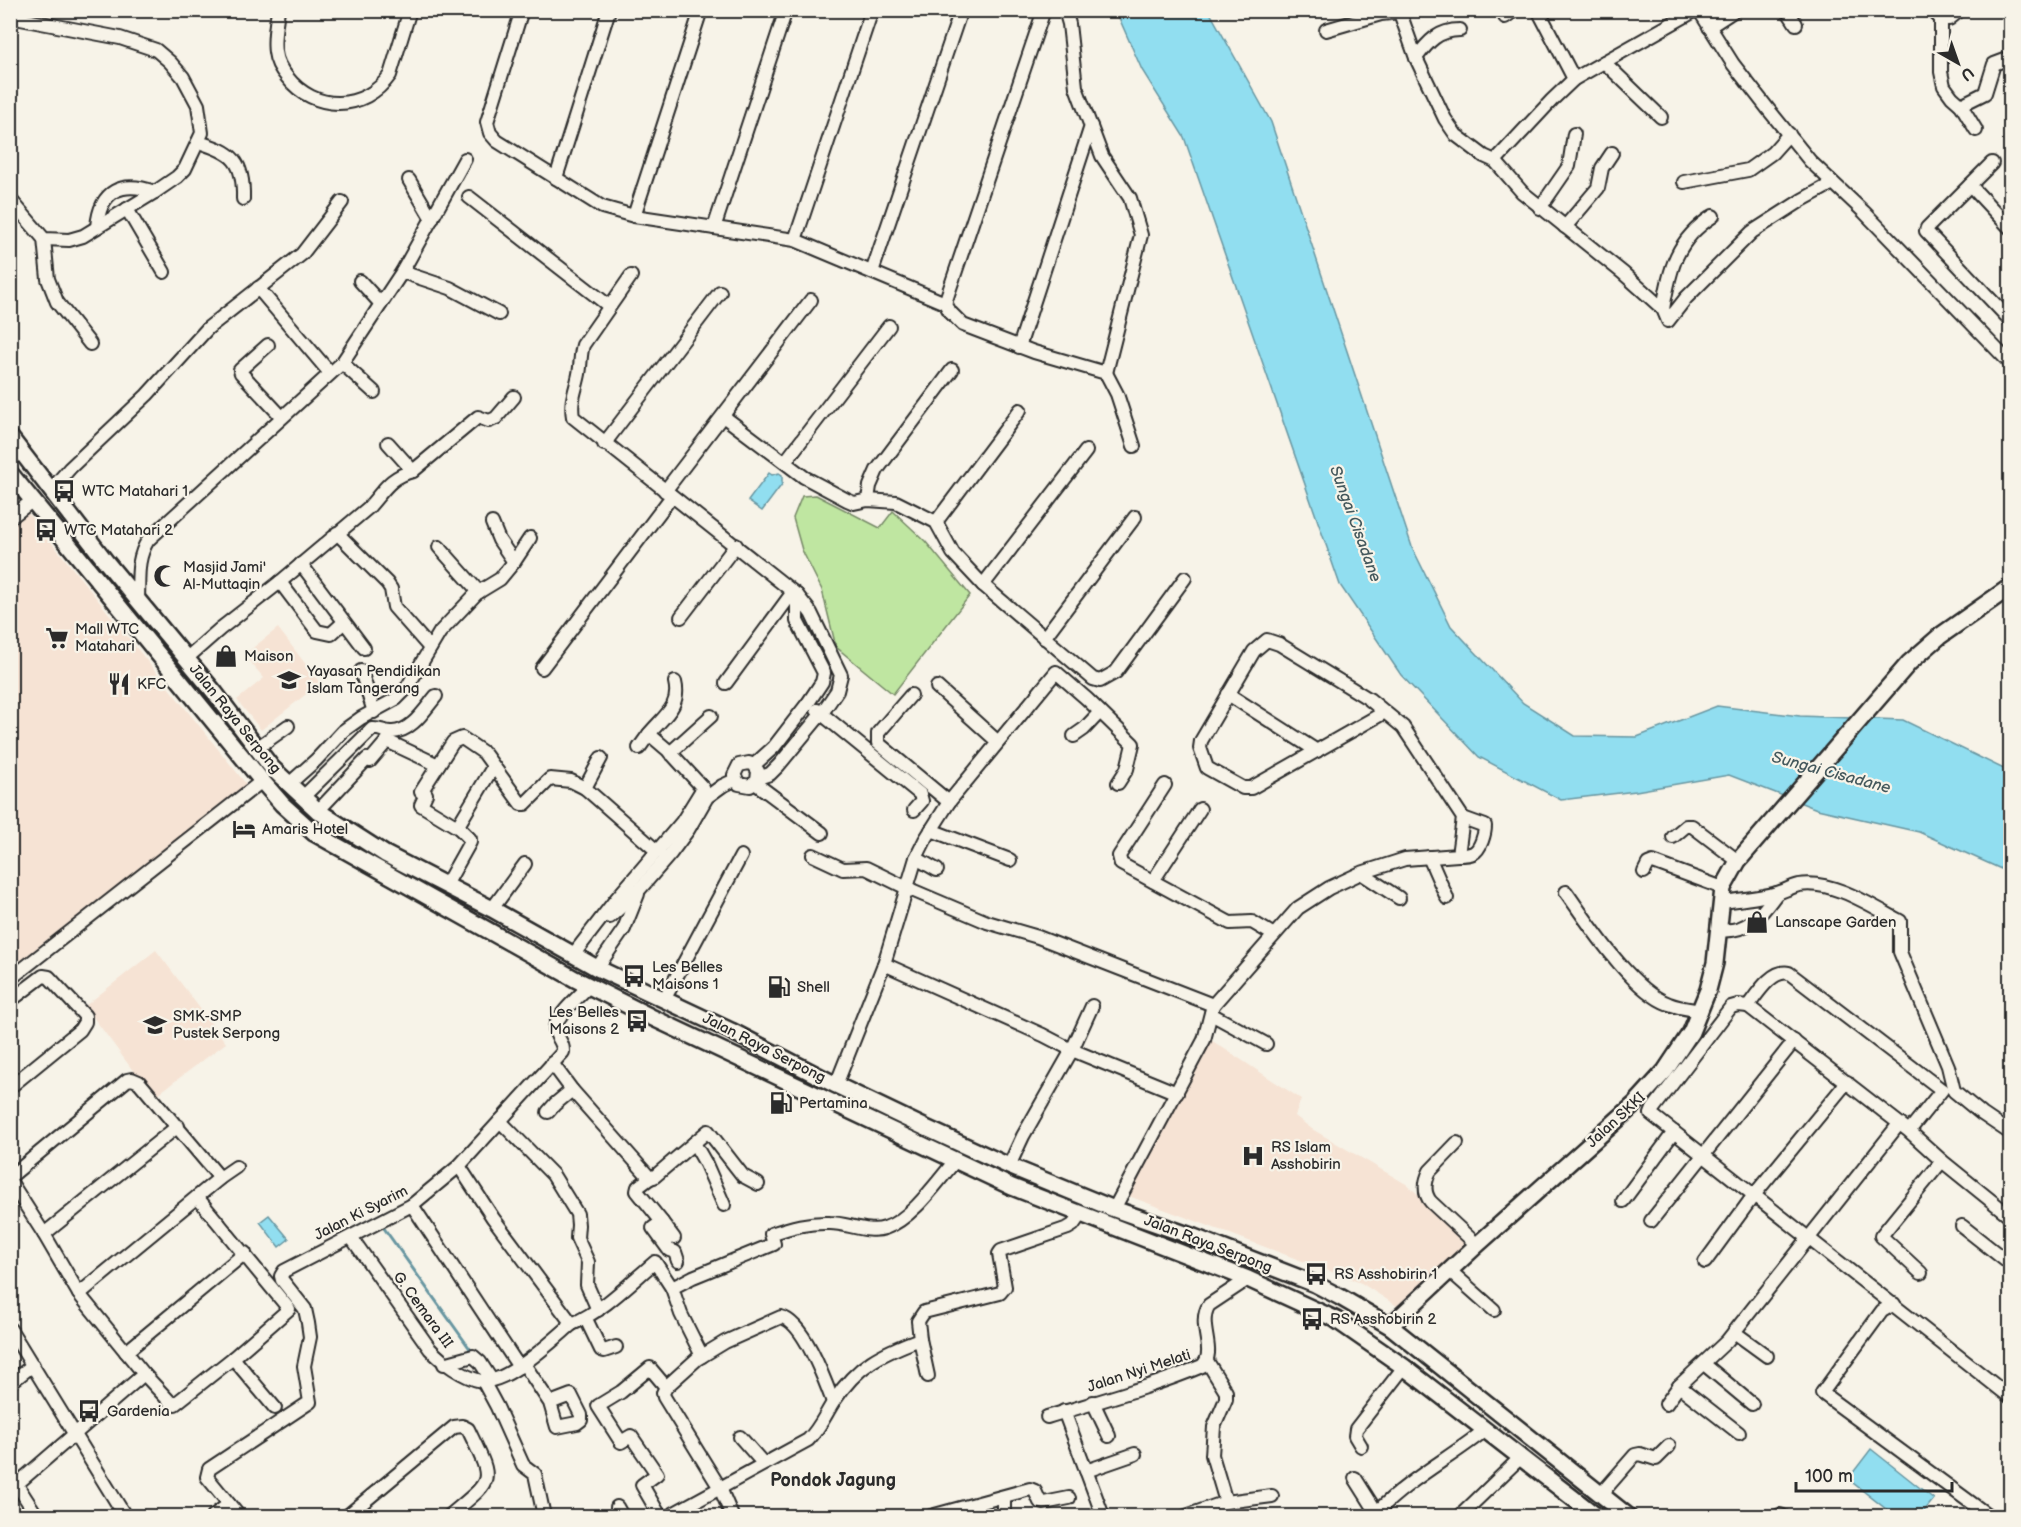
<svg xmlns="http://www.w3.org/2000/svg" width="2021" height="1527" viewBox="0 0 2021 1527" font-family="'Balsamiq Sans',sans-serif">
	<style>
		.built { fill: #f6e3d4 }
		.green { fill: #bfe6a1; stroke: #758866; stroke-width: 1.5 }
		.water { fill: #91def0; stroke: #6896a1; stroke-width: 1.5 }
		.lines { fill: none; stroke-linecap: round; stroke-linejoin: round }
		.stream { stroke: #6896a1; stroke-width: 3 }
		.minor-casing { stroke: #2b2b2b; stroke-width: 16 }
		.major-casing { stroke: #2b2b2b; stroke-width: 20 }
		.minor { stroke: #f7f3e8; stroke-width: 12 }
		.major { stroke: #f7f3e8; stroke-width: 15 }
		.labels { text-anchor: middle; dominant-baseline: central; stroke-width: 4.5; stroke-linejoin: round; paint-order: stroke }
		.poi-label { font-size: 15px; fill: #2b2b2b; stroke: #f7f3e8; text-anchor: start }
		.street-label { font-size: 15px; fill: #2b2b2b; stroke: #f7f3e8 }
		.water-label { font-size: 16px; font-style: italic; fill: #44585c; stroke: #f7f3e8 }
		.quarter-label { font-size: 18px; font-weight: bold; fill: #2b2b2b; stroke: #f7f3e8 }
	</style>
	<rect width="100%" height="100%" fill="#f7f3e8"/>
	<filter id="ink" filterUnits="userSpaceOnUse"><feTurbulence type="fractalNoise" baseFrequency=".0167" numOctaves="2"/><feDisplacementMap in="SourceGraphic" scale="12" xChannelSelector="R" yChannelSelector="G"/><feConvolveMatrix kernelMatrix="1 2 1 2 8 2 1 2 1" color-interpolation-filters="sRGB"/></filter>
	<g filter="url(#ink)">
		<g class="built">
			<polygon points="27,512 247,785 11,968 10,526"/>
			<polygon points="278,628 320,683 261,730 237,700 264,678 244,655"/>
			<polygon points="156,950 226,1043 158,1094 140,1080 85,1006"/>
			<polygon points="1211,1040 1301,1099 1295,1116 1312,1129 1406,1184 1471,1239 1397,1306 1361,1283 1126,1195"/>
		</g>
		<polygon class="green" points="816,495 880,528 893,511 925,541 970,595 893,694 836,647 822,590 802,550 793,518 802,496"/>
		<g class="water">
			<polygon points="1116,11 1209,11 1271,122 1412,547 1451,626 1523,703 1575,736 1637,737 1717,706 1800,716 1903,720 2010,772 2010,873 1919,832 1817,809 1729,775 1636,791 1561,800 1479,757 1401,675 1340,585 1184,137 1142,70"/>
			<polygon points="769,473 772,475 779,473 782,475 782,482 783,483 762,511 748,501"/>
			<polygon points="269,1215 289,1239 279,1247 260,1222"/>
			<polygon points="1871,1449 1934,1499 1920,1516 1895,1516 1848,1479"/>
		</g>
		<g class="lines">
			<polyline class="stream" points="381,1224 473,1353"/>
			<g class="minor-casing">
				<g id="minor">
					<path d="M278 10C276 24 273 39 275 52 276 61 281 70 287 77 314 112 364 112 390 75L410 10"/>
					<polyline points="522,10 487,122 490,133 497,141 602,207 634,216 795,240 945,303 950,312 963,325 1034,352 1106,373 1141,235 1130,198 1102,156 1076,87 1069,24 1065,10"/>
					<polyline points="1399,10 1416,58 1445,119 1456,135 1484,156 1495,161 1552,100 1574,79 1696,10"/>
					<polyline points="1538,10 1574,79"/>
					<polyline points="1699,10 1733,64 1768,109 1810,161 1864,212 2010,363"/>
					<polyline points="1787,10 1796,24"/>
					<polyline points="1932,10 1941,19 1949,19 1960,10"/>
					<polyline points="10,17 120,38 156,50 170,62 183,77 198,105 202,133 185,169 177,177 155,192 83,236 69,240 44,239 10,199"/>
					<polyline points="1505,17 1515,10"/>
					<polyline points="1941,19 1941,72 1944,86 1952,97 1961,105 1976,130"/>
					<polyline points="1709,27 1735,10"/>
					<polyline points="1326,30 1381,14 1400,12"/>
					<path d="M1416 58C1428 42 1438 30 1460 30"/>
					<polyline points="1604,62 1661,117"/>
					<polyline points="1961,105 1985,93 1994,64 2010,58"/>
					<path d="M198 142C233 152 244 161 243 199"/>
					<polyline points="1495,161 1522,192 1623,273 1663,309 1668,321 1686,298 1752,232 1802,200 1833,183"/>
					<polyline points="1992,163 1927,228 1926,231 2010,320"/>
					<polyline points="556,178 609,10"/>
					<polyline points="409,180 432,219"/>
					<polyline points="1684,182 1748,170 1772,153 1789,134"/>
					<polyline points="1970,185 2010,228"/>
					<polyline points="469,197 609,306"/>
					<polyline points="1540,208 1569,166 1574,134"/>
					<polyline points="127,209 164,272"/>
					<polyline points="634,216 701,10"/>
					<path d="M97 227C100 190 122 180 155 192"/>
					<polyline points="1565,227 1598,188 1602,168 1612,153"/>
					<polyline points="714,228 786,10"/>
					<polyline points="44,239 48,279 57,302 90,344"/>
					<polyline points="795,240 872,10"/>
					<polyline points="402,272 450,288 499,314"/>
					<polyline points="872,272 961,10"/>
					<path d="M631 276 583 345C580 355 581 364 579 374 576 390 570 400 573 417L797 595 811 613 841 675 837 691 822 713 779 765 770 774 758 778"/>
					<polyline points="360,281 381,304"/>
					<polyline points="258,288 330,373"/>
					<polyline points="945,303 1044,10"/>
					<path d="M1663 309C1670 268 1676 240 1713 216"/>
					<polyline points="268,345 240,370 241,373 282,417"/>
					<polyline points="1019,347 1091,126"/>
					<polyline points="342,363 374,392"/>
					<polyline points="1106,373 1117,394 1134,446"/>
					<polyline points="723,416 804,477 847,500 854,503 868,500 896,502 936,522 953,553 983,585 1093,679 1100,681 1116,672 1185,578"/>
					<polyline points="388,443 413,471"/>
					<polyline points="604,444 720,292"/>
					<polyline points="785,462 889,326"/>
					<polyline points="51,490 70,468 147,395 208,328 302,254 342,202"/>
					<polyline points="665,491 811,300"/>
					<polyline points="868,500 870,486 877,470 952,370"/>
					<polyline points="10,518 33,500"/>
					<polyline points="936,522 1020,410"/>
					<polyline points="492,523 499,540 514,562"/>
					<polyline points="337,533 387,583 391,589 394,607 430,648"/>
					<polyline points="439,547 479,592"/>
					<polyline points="301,564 364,648"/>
					<polyline points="280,582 317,631 331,634 343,623"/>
					<polyline points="983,585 1086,451"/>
					<path d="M138 599C139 577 136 560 148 540L342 363 402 272 465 159"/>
					<polyline points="681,617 736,545"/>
					<polyline points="1044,638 1135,517"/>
					<path d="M187 658 220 629 280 582 368 508C383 492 389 477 413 471L478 417 489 421 496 418 514 397"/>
					<polyline points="542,668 672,496"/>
					<polyline points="361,671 374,712"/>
					<polyline points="726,683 793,592"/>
					<polyline points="937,687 998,742"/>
					<polyline points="1228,694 1317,751"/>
					<polyline points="911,695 878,733 878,743 949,802"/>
					<polyline points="817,710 920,794 922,801 914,810"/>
					<polyline points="1074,736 1084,729 1100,712"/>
					<polyline points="257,748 288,726"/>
					<polyline points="639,748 649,734"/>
					<polyline points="670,753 711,716"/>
					<polyline points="754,765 758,771 757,781 750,786 739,784 734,775 739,765 749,763 754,765 774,747 808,703 822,682 824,673 797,621 797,595"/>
					<polyline points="755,783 822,833"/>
					<polyline points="289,784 316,760 343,731 361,718 396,699 406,689 440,632 477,593 500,579 514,562 530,538"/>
					<polyline points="1165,785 1119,856 1121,864 1230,923 1252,922 1274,935"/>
					<polyline points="585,788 601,758"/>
					<path d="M303 797 372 729C380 728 384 732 391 732 411 733 425 709 436 696"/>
					<polyline points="318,811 367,759 370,761 387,741 438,765"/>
					<polyline points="459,828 421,805 426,794 421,792 453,742 462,738 484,753 521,804 525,804 550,779 571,781 585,788 658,852"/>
					<polyline points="931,830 1010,860"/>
					<polyline points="1673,837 1686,826 1692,826 1738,861"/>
					<polyline points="813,855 843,869 866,868 907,888 987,922 1038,937 1213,1005"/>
					<path d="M1458 855C1462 855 1469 855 1473 853 1481 849 1485 833 1485 826L1463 818"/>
					<polyline points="1429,857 1447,898"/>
					<polyline points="916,858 937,870"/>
					<polyline points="1644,872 1648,864 1653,862 1723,888"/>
					<polyline points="1361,873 1399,898"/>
					<polyline points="1153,881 1200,809"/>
					<polyline points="446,885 470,842 470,839 459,828 459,824 493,767"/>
					<path d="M1566 892C1589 924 1631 990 1669 1004 1679 1008 1690 1009 1701 1011"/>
					<path d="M1721 902C1739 900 1758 898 1777 893 1784 891 1791 887 1799 885 1831 879 1872 906 1900 921V952L1948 1066 1954 1091 1982 1114 2010 1133"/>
					<polyline points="492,909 525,864"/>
					<polyline points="610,917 639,890 671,853 688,830 707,797 722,786 735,780"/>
					<path d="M1718 930C1747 934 1761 915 1777 893"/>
					<path d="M573 955 617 898 682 822 703 788 670 752 649 734C664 716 681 706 675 682"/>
					<polyline points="884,964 1043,1035 1072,1050 1092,1006"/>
					<polyline points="597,968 624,929 638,894"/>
					<polyline points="10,979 262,781"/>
					<polyline points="664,1000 741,856"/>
					<polyline points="10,1001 43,976 49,977 85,1016 85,1022 80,1030 10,1087"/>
					<polyline points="1748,1006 1738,1005 1731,1007 1653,1109 1651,1114 2010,1397"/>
					<polyline points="1211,1014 1266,1044"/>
					<polyline points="552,1063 572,1090 650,1178 654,1177 708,1131 743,1176 758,1184"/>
					<polyline points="836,1085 884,964 916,858 925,840 949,802 1056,672 1087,699 1133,744 1127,769 1118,783"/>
					<polyline points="548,1112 555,1104 572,1090"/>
					<polyline points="500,1121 553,1175 577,1214 578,1225 577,1238 588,1262 587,1285 598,1310"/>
					<path d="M1909 1131 1942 1090 1789 973C1772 969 1757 994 1748 1006L1909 1131 1942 1161 2010 1216"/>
					<polyline points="694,1143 706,1164 724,1205"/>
					<path d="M1457 1143 1430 1171C1425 1181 1423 1193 1431 1202L1477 1245"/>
					<polyline points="1009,1166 1023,1136 1072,1050 1177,1093"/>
					<polyline points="10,1177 127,1080 132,1079 139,1082 220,1178"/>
					<polyline points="650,1178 638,1187 637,1191 662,1222"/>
					<polyline points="10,1181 44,1234 79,1294 144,1374 172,1404 175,1404 233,1358 289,1309 197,1197"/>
					<polyline points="1623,1201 1674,1132"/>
					<polyline points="412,1205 519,1367"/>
					<polyline points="1114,1209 1204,1040 1213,1005 1298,908 1329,888 1361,873 1405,859 1458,855 1463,818 1403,727 1369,699 1279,644 1267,640 1254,651 1201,741 1200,748 1207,768 1243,788 1251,788 1385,712"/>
					<polyline points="1651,1221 1794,1041"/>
					<polyline points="1962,1226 2010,1264"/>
					<polyline points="44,1234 178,1126"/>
					<path d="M351 1237 430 1349C442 1362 463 1377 481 1381 506 1385 553 1340 572 1324L493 1218 459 1166"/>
					<polyline points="674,1238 662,1222 653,1228 669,1250 675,1252 678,1261"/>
					<polyline points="1705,1262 1754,1195 1847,1082"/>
					<polyline points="1449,1270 1494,1310"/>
					<polyline points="1921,1273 1881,1236 1942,1161"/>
					<polyline points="672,1288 681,1314 702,1356"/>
					<polyline points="79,1294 220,1178 236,1167"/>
					<polyline points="1894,1304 1882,1311 1822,1393 1989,1516"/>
					<polyline points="586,1319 601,1350 604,1351 616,1347"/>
					<path d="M572 1324C603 1311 629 1284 655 1262L672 1288 693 1277 774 1244 771 1234C791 1227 809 1222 830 1223 847 1223 869 1234 885 1228 912 1219 937 1182 955 1161"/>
					<polyline points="10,1329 125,1516"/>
					<polyline points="1734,1332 1767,1356"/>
					<polyline points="920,1339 928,1376"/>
					<polyline points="126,1352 245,1253"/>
					<polyline points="233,1358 275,1408"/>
					<polyline points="1207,1361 1226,1392 1226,1399 1214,1427 1212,1455 1226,1502"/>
					<polyline points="444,1364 473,1356 480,1362 491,1379"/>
					<polyline points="524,1364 550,1403 571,1395 581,1415 581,1420 577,1423 557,1427 550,1403"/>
					<polyline points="1704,1364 1752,1404"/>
					<polyline points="483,1381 497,1407 523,1465 535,1474 544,1516"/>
					<polyline points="10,1383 33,1365"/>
					<polyline points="1679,1386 1739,1433"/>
					<polyline points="1093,1402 1109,1436"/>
					<polyline points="1666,1404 1679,1386 1727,1341 1899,1124"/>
					<polyline points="1064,1411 1103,1516"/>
					<path d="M1047 1417C1099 1401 1152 1387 1202 1366 1218 1352 1196 1325 1209 1305L1248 1279"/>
					<polyline points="740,1437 763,1463"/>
					<polyline points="1361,1446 1355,1436 1356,1429 1404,1367"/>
					<polyline points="1086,1471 1135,1454"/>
					<polyline points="1355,1478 1379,1516"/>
					<polyline points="17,1485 37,1516"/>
					<polyline points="10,1490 144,1374"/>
					<polyline points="1601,1494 1635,1455 1640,1454 1656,1459 1669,1446"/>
					<polyline points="617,1507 622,1516"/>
					<path d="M1377 1512C1409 1479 1450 1458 1485 1430"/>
					<polyline points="213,1516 229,1504"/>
					<path d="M239 1516 207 1477 209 1469 310 1402 304 1366 310 1337 308 1323 305 1309 282 1280 281 1276 284 1271 412 1205 459 1166 563 1052C564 1042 556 1038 555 1029 554 1018 581 994 589 986"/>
					<path d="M347 1516 454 1427 462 1426 468 1429C494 1484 495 1477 449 1516"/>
					<polyline points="660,1516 642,1485 657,1474 631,1436 621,1442 598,1406 621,1392 650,1368 666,1387"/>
					<path d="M669 1516 808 1440C820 1428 825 1415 834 1401 857 1365 882 1353 920 1339L918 1321 924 1312 1000 1293 1005 1287 999 1254 1001 1251 1068 1228 1073 1225 1080 1215"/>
					<path d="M732 1516 720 1488 664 1397 663 1393 666 1387 697 1359 725 1342 781 1317C804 1322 825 1381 833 1402"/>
					<polyline points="931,1516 1030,1489 1035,1491 1040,1502 1044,1503 1069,1498"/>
					<polyline points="1004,1516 1004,1497"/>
					<polyline points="1186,1516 1226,1502 1272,1496"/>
					<polyline points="1460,1516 1521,1457"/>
					<polyline points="1778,1516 1780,1515 1783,1516"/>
				</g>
			</g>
			<g class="major-casing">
				<g id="major">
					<polyline points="10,437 107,563 215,693 272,768 318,811 385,854 492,909 597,968 731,1031 836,1085 926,1128 1009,1166 1114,1209 1194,1237 1315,1284 1340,1297 1390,1326 1628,1516"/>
					<polyline points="10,473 262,781 282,804 314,833 575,979 651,1017 1012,1187 1248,1279 1335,1319 1404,1367 1596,1516"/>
					<polyline points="1390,1326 1477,1245 1635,1104 1665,1071 1691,1032 1708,990 1715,963 1723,888 1738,861 1909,663 1940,636 2010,587"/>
				</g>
			</g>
			<use href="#minor" class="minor"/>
			<use href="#major" class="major"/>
		</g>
	</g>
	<defs>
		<g id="bus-bare" transform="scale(1.8)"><path d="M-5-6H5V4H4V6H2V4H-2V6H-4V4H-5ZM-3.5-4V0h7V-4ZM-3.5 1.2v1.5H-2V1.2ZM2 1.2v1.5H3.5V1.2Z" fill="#2b2b2b" stroke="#f7f3e8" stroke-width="2.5" paint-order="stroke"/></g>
		<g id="mosque-bare" transform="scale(1.8)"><path d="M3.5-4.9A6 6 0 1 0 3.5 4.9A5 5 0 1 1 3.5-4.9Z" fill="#2b2b2b" stroke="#f7f3e8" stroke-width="2.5" paint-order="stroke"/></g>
		<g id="supermarket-bare" transform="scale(1.8)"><path d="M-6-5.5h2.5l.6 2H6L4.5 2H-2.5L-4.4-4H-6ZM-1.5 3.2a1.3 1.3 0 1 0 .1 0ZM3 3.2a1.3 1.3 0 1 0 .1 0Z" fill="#2b2b2b" stroke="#f7f3e8" stroke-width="2.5" paint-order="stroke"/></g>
		<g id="shop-bare" transform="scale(1.8)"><path d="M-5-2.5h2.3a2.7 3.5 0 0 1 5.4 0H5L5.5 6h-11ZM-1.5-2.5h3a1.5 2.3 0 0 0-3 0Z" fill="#2b2b2b" stroke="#f7f3e8" stroke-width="2.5" paint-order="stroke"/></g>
		<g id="school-bare" transform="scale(1.8)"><path d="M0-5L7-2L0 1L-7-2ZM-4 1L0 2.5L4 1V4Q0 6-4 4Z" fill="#2b2b2b" stroke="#f7f3e8" stroke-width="2.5" paint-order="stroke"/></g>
		<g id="restaurant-bare" transform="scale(1.8)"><path d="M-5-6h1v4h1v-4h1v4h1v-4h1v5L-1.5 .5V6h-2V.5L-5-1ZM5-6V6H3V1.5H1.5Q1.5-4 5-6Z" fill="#2b2b2b" stroke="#f7f3e8" stroke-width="2.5" paint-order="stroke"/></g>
		<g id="hotel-bare" transform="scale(1.8)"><path d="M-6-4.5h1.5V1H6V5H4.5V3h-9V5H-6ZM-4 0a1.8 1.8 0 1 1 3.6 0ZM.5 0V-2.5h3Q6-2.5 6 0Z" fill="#2b2b2b" stroke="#f7f3e8" stroke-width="2.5" paint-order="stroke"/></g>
		<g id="fuel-bare" transform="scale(1.8)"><path d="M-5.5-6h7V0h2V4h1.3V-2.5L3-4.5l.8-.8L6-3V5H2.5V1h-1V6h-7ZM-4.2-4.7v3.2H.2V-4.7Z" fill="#2b2b2b" stroke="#f7f3e8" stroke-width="2.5" paint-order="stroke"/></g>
		<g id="hospital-bare" transform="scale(1.8)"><path d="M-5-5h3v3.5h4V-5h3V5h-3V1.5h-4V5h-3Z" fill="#2b2b2b" stroke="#f7f3e8" stroke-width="2.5" paint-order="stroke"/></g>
	</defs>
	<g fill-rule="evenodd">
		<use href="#bus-bare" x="64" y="491"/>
		<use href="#bus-bare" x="46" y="530"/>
		<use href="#mosque-bare" x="165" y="576"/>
		<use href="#supermarket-bare" x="57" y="638"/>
		<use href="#shop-bare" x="226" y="656"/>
		<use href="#school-bare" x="289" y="680"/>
		<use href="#restaurant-bare" x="119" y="684"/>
		<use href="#hotel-bare" x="244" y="829"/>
		<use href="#shop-bare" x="1757" y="922"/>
		<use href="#bus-bare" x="634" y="976"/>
		<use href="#fuel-bare" x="779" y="987"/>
		<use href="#bus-bare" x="637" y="1021"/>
		<use href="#school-bare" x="155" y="1025"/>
		<use href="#fuel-bare" x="781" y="1103"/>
		<use href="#hospital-bare" x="1253" y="1156"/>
		<use href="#bus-bare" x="1316" y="1274"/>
		<use href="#bus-bare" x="1312" y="1319"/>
		<use href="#bus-bare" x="89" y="1411"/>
	</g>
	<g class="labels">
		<g class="poi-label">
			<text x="82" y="491">WTC Matahari 1</text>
			<text x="64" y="530">WTC Matahari 2</text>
			<text x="183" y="567">Masjid Jami'<tspan x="183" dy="17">Al-Muttaqin</tspan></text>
			<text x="75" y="629">Mall WTC<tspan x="75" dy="17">Matahari</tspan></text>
			<text x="244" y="656">Maison</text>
			<text x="307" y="671">Yayasan Pendidikan<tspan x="307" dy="17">Islam Tangerang</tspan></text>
			<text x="137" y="684">KFC</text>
			<text x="262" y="829">Amaris Hotel</text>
			<text x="1775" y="922">Lanscape Garden</text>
			<text x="652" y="967">Les Belles<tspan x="652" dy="17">Maisons 1</tspan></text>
			<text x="797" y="987">Shell</text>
			<text x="619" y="1012" text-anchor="end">Les Belles<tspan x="619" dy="17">Maisons 2</tspan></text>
			<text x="173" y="1016">SMK-SMP<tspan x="173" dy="17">Pustek Serpong</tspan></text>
			<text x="799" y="1103">Pertamina</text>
			<text x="1271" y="1147">RS Islam<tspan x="1271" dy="17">Asshobirin</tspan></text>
			<text x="1334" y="1274">RS Asshobirin 1</text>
			<text x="1330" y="1319">RS Asshobirin 2</text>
			<text x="107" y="1411">Gardenia</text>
		</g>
		<g class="street-label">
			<text transform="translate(235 719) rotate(51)">Jalan Raya Serpong</text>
			<text transform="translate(764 1048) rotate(27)">Jalan Raya Serpong</text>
			<text transform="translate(1616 1120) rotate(-43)">Jalan SKKI</text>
			<text transform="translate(361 1213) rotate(-27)">Jalan Ki Syarim</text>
			<text transform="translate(1208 1244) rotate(21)">Jalan Raya Serpong</text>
			<text transform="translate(423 1310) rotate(54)">G. Cemara III</text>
			<text transform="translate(1139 1371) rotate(-18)">Jalan Nyi Melati</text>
		</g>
		<g class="water-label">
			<text transform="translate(1355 524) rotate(70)">Sungai Cisadane</text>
			<text transform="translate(1831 773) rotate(15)">Sungai Cisadane</text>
		</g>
		<g class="quarter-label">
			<text x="833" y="1480">Pondok Jagung</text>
		</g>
	</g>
	<rect width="2021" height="1527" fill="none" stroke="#f7f3e8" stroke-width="36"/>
	<rect x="18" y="18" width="1985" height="1491" fill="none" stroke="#2b2b2b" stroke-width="2" filter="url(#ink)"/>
	<g transform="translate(1958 63) rotate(140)" stroke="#f7f3e8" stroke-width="4.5" paint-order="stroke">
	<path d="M0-4.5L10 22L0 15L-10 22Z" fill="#2b2b2b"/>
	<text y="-9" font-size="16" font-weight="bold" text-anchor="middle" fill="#2b2b2b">U</text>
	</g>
	<path d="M1796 1482v9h156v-9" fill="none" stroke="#2b2b2b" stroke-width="3"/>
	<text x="1805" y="1482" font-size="18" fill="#2b2b2b" stroke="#f7f3e8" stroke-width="4.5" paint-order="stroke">100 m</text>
</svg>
